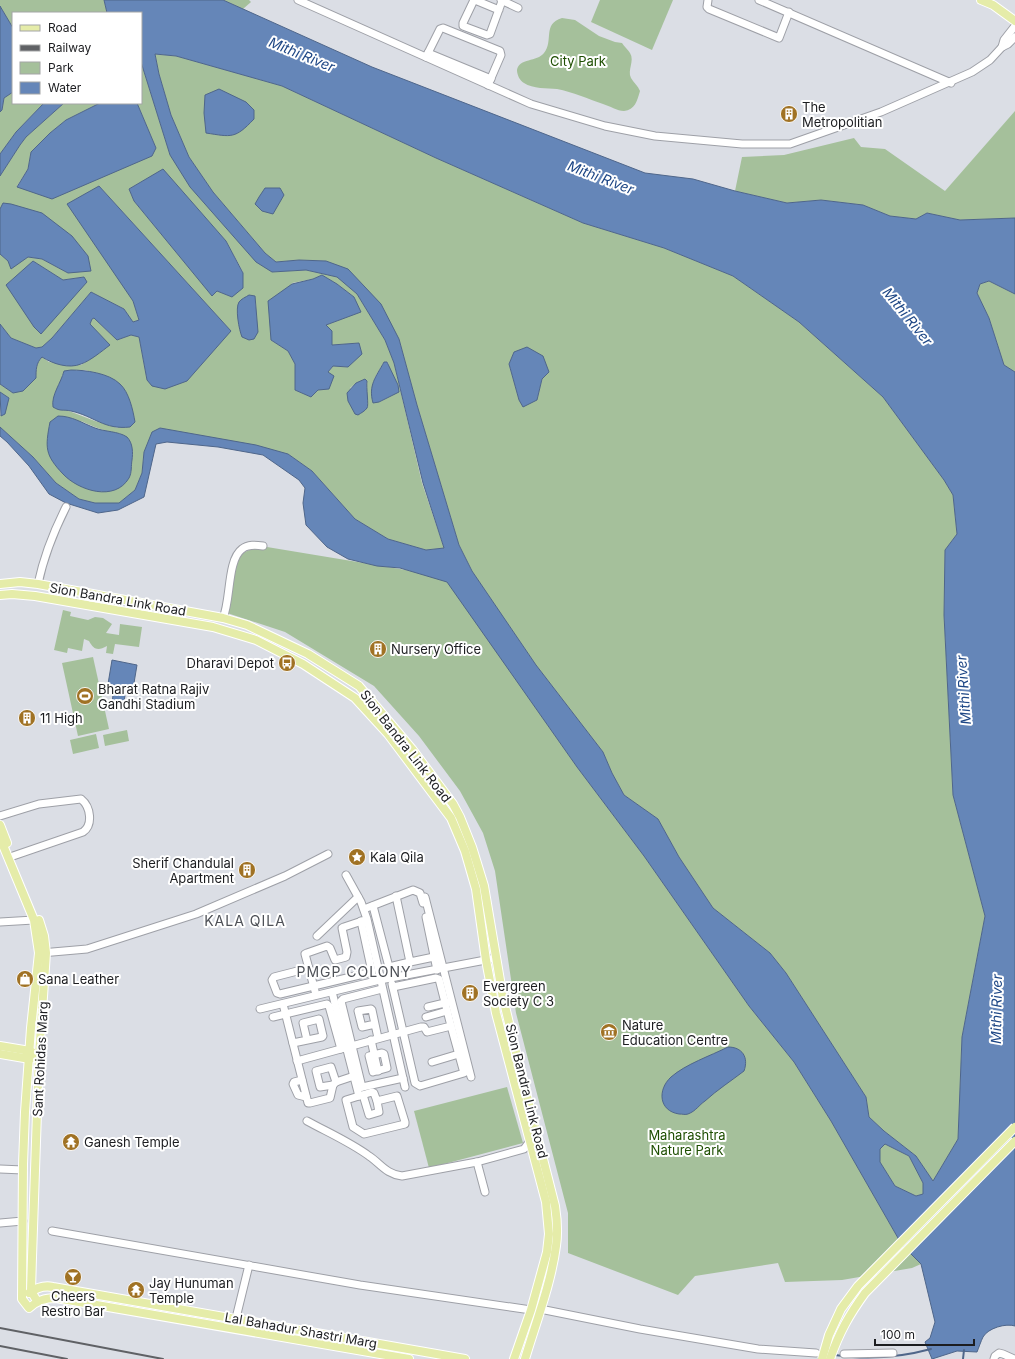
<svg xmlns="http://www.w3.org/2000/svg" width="1015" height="1359" viewBox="0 0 1015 1359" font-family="Inter,sans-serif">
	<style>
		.green { fill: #a5c09b; fill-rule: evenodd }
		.water { fill: #6586b8; stroke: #4f668a; fill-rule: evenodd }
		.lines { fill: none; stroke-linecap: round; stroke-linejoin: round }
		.stream { stroke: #4f668a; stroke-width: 2 }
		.minor-casing { stroke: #9ea0a7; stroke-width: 9 }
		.major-casing { stroke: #fff; stroke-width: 10 }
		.minor { stroke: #fff; stroke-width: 7 }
		.major { stroke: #e5eca9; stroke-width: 8 }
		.rail { stroke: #5f6165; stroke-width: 2 }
		.major-bridge-casing { stroke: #fff; stroke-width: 10; stroke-linecap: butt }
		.major-bridge { stroke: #e5eca9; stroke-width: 8 }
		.labels { text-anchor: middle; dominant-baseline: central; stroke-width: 4; stroke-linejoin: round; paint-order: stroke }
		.park-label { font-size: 13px; fill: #1d4e01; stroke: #fff }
		.poi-label { font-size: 13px; fill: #1c1d20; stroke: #fff; text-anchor: start }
		.street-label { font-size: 13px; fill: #1c1d20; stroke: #fff }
		.water-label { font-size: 14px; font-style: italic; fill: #1d4685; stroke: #fff }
		.neighbourhood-label { font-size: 14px; letter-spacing: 1px; fill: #4e5157; stroke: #fff }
	</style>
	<rect width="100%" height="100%" fill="#dbdee5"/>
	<g class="green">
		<polygon points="0,0 104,0 107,13 13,13 13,28 0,6"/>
		<polygon points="223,0 249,0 251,2 243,9"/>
		<polygon points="600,0 673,0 652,50 591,22"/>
		<path d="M562 18 575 20 599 36 615 42 622 43C624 46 628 50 630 53 635 61 627 70 631 78 634 83 638 86 640 91 637 101 635 110 624 111 617 111 610 106 603 104 588 99 573 92 557 89 547 88 533 89 524 83 520 81 517 75 517 70 519 58 537 62 544 53 554 41 542 24 562 18Z"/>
		<path d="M155 54 176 56 282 86 436 158 583 223 664 248 733 276 799 322 883 397 944 480 953 495 957 534 945 550 944 615 953 795 985 916 962 1037 958 1139 933 1181 916 1156 884 1131 869 1117 866 1097 786 973 770 953 713 908 679 857 658 819 624 795 612 773 603 752 536 665 472 571 459 545 417 405 399 339 326 261 299 260 276 262 265 253 213 192 189 157 171 115 159 74ZM514 352 549 371 542 379 537 400H519L509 364Z"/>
		<path d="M141 62 170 155 272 272 306 270 338 277 357 294 385 340 394 363 422 483 444 548 426 550 388 539 355 519 312 471 288 454 160 428 144 452 142 473 135 490 119 503H95L79 499 56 483 33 457 0 427V416L9 398 0 392V384L13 393 36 378C36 370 36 363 42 357L49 362 81 365 109 345 90 324 92 319 94 318 117 340 131 335 139 337 147 380 231 331 99 186 125 287 133 301 139 320 133 322 124 309 91 292 52 338 42 347 36 348 11 338 0 324V254L8 261 28 257 42 259 68 273 0 209V176L20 145 26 137 64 103H100L66 120 50 133 31 152 28 169 17 186 156 148 137 103H141ZM163 170 226 241 243 272 232 297 217 291 212 295 134 201 129 189ZM33 261 63 280 84 277 34 327ZM322 275 337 284 354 297 360 312 326 325 332 331V345L359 343 348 367 333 366C324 377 322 387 311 397L295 390V364L288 351 271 340 292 283 313 279ZM256 303V315L239 319 237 309ZM384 362H388L393 395 379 402 374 379ZM85 370 109 377 118 428 95 421 69 411 55 393 61 380 64 371ZM363 380 367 381 366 396 368 404 350 388 356 383ZM81 421C94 427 106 432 121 434L133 451 130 477Z"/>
		<polygon points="13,92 13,103 44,103 16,132 0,154 0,112 2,110 4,98"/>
		<polygon points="1015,111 1015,218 960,220 927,213 916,219 890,216 863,205 821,200 787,203 735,191 742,157 784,155 854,138 861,147 885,149 945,191"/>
		<polygon points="989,281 1015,294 1015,372 1004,365 989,318 977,293 980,284"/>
		<polygon points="267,547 412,571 447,581 577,767 644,856 749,1006 794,1062 831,1121 902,1245 921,1264 912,1268 842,1280 785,1282 778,1263 695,1276 678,1295 568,1253 568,1213 516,1013 495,871 483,833 460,791 419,736 374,686 285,632 227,613 238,555 254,548"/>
		<path d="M63 610 71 612 70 616 88 620 95 617 103 618 112 624 106 633 119 635 120 624 142 627 139 647 115 644 113 654 106 653 107 646C98 651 94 650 89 641L84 639 82 651 68 648 67 653 54 650Z"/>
		<polygon points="93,657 109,729 78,736 62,663"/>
		<polygon points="127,730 129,741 105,746 103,735"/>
		<polygon points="96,734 99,748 73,754 70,740"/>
		<polygon points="507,1087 523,1143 429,1168 414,1111"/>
		<polygon points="885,1144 909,1156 923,1183 923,1194 916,1196 895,1186 880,1162 880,1149"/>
	</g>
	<g class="water">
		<path d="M104 0H223L372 67 645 173 693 179 735 191 787 203 821 200 863 205 890 216 916 219 927 213 960 220 1015 218V294L989 281 980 284 977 293 989 318 1004 365 1015 372V1326C1006 1323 988 1328 983 1337 981 1341 979 1347 977 1352L957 1351 932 1359 925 1342 930 1338 935 1322 921 1264 902 1245 831 1121 794 1062 749 1006 644 856 577 767 447 582 400 568 377 566 348 559 327 547 306 525 303 503 305 488 299 480 263 455 218 447 167 442 156 444 144 497 118 510 98 513 66 503 49 494 29 466 7 442 0 436V427L33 457 56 483 79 499 95 503H119L135 490 142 473 144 452 152 432 160 428 256 445 288 454 312 471 355 519 388 539 426 550 444 548 423 483 394 363 385 340 357 294 337 277 306 270 272 272 256 262 190 187 170 155 141 62V13H107ZM155 54 176 56 282 86 436 158 583 223 664 248 733 276 799 322 883 397 944 480 953 495 957 534 945 550 944 615 953 795 985 916 962 1037 958 1139 933 1181 916 1156 884 1131 869 1117 866 1097 786 973 770 953 713 908 679 857 658 819 624 795 612 773 603 752 536 665 472 571 459 545 417 405 399 339 381 304 348 269 326 261 299 260 276 262 265 253 213 192 189 157 171 115 159 74ZM885 1144 909 1156 923 1183V1194L916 1196 895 1186 880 1162V1149Z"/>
		<polygon points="0,6 13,28 13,92 4,98 2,110 0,112"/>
		<path d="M219 89 246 102 254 110V119C235 139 232 137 206 133L204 113 205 95Z"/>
		<polygon points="44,103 64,103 26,137 20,145 0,176 0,154 16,132"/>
		<polygon points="100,103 137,103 156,148 152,156 52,199 17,187 28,169 31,152 50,133 66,120"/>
		<polygon points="163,169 226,241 243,273 243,288 232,297 217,291 212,296 134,201 129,189"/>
		<path d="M99 186 231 331 187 381 165 389 152 386 147 380 139 337 131 335 117 340 94 318 92 319 90 324 110 345C102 351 90 361 81 364 69 369 53 364 42 357 36 363 36 370 36 378L23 391 13 393 0 384V324L11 338 36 348 42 347 52 338 91 292 124 309 133 322 139 320 133 301 67 204Z"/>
		<polygon points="265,188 280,188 284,195 273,214 262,211 255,204 259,197"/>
		<polygon points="3,203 11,204 42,213 72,236 88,256 91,271 68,273 42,259 28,257 11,269 8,261 0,254 0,209"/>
		<polygon points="33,261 63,280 84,277 87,282 41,334 34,327 6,285"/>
		<polygon points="322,275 337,284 354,297 361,312 326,325 332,331 332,345 359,343 362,354 348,367 333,366 328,372 334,376 329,389 318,390 311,397 295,390 295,364 288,351 271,340 268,301 292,284 313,279"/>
		<path d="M249 295 255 296 258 332 254 339 249 340 242 337C239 330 235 308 239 302 241 299 246 297 249 295Z"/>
		<polygon points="527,347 543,356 549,372 542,379 537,400 523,407 519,400 509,364 514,352"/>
		<path d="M384 362H387L398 385 399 392 379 402 373 403C368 385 376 377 384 362Z"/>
		<path d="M71 370C85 370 109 373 120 384 129 392 133 410 135 422L130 427C104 430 94 416 71 411 63 409 61 412 53 407 51 395 61 383 64 371Z"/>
		<path d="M365 379 367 381C366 387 369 406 367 408 365 411 361 413 358 415L355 414 348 401 347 393 356 383Z"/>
		<polygon points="0,392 9,398 5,414 1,416"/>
		<path d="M58 416C72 416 82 423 95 428 105 432 118 431 127 437 133 443 133 453 132 460 131 465 132 473 129 478 115 502 79 491 63 474 45 455 45 448 50 422Z"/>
		<polygon points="112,660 137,665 133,689 108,684"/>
		<polygon points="116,693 124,694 125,696 123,705 112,704 113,695"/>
		<path d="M728 1047C742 1047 749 1057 744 1071 731 1081 717 1090 705 1101 699 1105 696 1111 688 1114 685 1115 683 1114 679 1114 659 1111 657 1090 671 1077 686 1064 710 1056 728 1047Z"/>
	</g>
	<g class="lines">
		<g class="stream">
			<polyline points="834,1355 844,1356"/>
			<path d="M852 1357C879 1359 905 1356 931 1349"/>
			<polyline points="963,1359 964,1350"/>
		</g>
		<g class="minor-casing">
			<g id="minor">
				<polyline points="298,0 531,104 605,126 655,136 742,144 790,144 881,112 972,72 990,60 1002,47 1008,44 1015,37"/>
				<polyline points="501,0 518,8"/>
				<polyline points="708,0 707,7 709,9 779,38 789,12"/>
				<polyline points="759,0 951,83"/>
				<polyline points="499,10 475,0 473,2 463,23 463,26 487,35 490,34 502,1"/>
				<polyline points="1002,47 1004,40 1015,26"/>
				<polyline points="428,53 491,79"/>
				<polyline points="426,57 440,29 443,28 500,51 501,55 488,85"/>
				<path d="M38 584C44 555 53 533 66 507"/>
				<path d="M223 618C231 600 227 560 242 549 248 544 256 545 263 546"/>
				<path d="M0 816 39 804 81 799C91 807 93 825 83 832L13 856"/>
				<polyline points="346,875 361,902 367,919 405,1087"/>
				<polyline points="396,896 410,962 434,957"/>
				<polyline points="425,897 471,1077"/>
				<polyline points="373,906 389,967 410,962"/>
				<polyline points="364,909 413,890 420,893 423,903"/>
				<polyline points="426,917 437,970"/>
				<polyline points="0,922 34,920"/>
				<polyline points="317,936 358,897"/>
				<polyline points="41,953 87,949 196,914 285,876 328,854"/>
				<polyline points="309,968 274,977 272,980 277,993 280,994 372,972 361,921"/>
				<polyline points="392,984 415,1083 420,1086 464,1073 451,1026"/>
				<polyline points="315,991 305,954 307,953 327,946 330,948 335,960 346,957 347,952 342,928 344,927 365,920"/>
				<polyline points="332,992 359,1096"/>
				<polyline points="283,1004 308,1103 310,1103 330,1098 333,1085 336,1082 354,1076"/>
				<polyline points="428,1007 449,1002"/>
				<polyline points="260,1009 380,980 496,958"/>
				<polyline points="273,1017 327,1004 329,1006 341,1049"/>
				<polyline points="426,1017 447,1011"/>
				<polyline points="375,1024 362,1027 358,1011 371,1009 372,1010 378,1038"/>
				<polyline points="371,1040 378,1071"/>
				<polyline points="293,1043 322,1037 323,1036 319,1019 303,1023 307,1040"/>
				<polygon points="382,1053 384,1054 387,1068 373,1072 369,1056"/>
				<polyline points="297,1061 421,1027 424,1027 427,1032 451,1026 439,979 436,978 393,987"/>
				<polyline points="432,1062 462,1053"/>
				<polyline points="302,1080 294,1082 293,1084 298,1095 306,1097"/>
				<polyline points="333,1085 320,1087 316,1071 331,1067 336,1082"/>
				<polyline points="362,1087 341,1001 343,999 382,989"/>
				<polyline points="358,1088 403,1078"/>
				<polygon points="372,1092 374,1093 377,1101 397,1096 405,1122 405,1124 364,1134 353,1127 346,1100"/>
				<polyline points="363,1095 369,1115 379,1112 377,1101"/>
				<path d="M307 1121C327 1132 350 1142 369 1156 381 1164 386 1174 402 1176L477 1162 524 1149 530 1141 532 1140"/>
				<polyline points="477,1162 485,1192"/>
				<polyline points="0,1169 23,1170"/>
				<polyline points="0,1223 23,1221"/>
				<polyline points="52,1231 360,1285 531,1310"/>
				<polyline points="540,1309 640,1329 758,1349 816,1353"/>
				<polyline points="236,1318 249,1265"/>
				<polyline points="844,1354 893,1353"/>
				<polyline points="994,1359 995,1356 999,1353 1003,1354 1014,1359"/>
			</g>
		</g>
		<g class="major-casing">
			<g id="major">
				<polyline points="981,0 993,5 1015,21"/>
				<path d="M0 584 20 582 38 584 223 618 247 625 308 654 359 686 412 749 453 804 460 817 472 847 484 886 503 998 520 1069 555 1206C557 1219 558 1233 556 1246 551 1284 536 1322 525 1359"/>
				<polyline points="0,595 12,594 35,596 213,627 256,640 303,664 355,698 388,734 451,818 465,851 476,889 486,960 496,1013 546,1202 549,1234 547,1252 531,1310 514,1359"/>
				<polyline points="0,825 7,843"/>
				<path d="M0 838 34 920 39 953 31 1028 25 1112 23 1164 22 1299 29 1308C37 1301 44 1298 56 1298L409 1359"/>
				<polyline points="0,1046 30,1051 34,1053"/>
				<polyline points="0,1054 30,1059 34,1057"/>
				<path d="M29 1293C36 1288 44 1285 53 1287L465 1359"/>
				<polyline points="37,1301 31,1291 32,1257 39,1055 46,953 44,936 39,920"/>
			</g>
		</g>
		<use href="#minor" class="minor"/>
		<use href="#major" class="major"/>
		<g class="rail">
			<polyline points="0,1328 163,1359"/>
			<polyline points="0,1346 67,1359"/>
		</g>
		<g class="major-bridge-casing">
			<g id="major-bridge">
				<polyline points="822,1359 829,1335 841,1309 858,1286 1015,1127"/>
				<path d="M830 1359C839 1333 849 1315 865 1293L1015 1141"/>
			</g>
		</g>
		<use href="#major-bridge" class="major-bridge"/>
	</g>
	<defs>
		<g id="building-disc" transform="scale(0.9)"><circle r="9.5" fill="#a07224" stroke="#fff"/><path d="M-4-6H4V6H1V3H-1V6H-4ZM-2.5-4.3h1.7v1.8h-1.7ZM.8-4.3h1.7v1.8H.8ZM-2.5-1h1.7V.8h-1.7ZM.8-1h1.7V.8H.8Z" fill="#fff"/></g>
		<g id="bus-disc" transform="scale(0.9)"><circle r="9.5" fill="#a07224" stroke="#fff"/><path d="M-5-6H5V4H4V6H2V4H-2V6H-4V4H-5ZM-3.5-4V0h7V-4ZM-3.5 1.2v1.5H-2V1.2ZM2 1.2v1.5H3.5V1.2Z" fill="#fff"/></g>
		<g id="stadium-disc" transform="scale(0.9)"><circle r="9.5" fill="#a07224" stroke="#fff"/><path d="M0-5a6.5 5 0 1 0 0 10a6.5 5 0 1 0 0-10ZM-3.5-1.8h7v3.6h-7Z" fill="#fff"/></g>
		<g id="sight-disc" transform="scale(0.9)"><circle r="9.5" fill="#a07224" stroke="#fff"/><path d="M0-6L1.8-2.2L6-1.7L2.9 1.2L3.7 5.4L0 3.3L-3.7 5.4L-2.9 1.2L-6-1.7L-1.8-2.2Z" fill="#fff"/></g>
		<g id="shop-disc" transform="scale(0.9)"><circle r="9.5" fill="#a07224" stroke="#fff"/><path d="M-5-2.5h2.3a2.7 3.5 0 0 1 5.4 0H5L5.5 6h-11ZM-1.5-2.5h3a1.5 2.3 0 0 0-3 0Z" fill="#fff"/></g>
		<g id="museum-disc" transform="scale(0.9)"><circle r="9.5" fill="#a07224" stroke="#fff"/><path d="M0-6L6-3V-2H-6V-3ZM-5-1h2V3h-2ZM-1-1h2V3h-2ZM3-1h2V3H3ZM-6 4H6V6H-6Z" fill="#fff"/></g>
		<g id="temple-disc" transform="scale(0.9)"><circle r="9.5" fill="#a07224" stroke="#fff"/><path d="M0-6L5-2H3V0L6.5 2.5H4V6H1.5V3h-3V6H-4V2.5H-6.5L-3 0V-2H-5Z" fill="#fff"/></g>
		<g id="bar-disc" transform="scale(0.9)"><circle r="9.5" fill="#a07224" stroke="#fff"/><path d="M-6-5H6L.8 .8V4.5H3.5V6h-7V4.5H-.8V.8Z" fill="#fff"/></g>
	</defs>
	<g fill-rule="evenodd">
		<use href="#building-disc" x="789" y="114"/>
		<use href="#building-disc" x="378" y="649"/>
		<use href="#bus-disc" x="287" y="663"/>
		<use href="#stadium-disc" x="85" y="696"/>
		<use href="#building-disc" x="27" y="718"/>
		<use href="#sight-disc" x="357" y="857"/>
		<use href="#building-disc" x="247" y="870"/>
		<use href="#shop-disc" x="25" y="979"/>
		<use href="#building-disc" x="470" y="993"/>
		<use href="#museum-disc" x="609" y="1032"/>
		<use href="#temple-disc" x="71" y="1142"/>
		<use href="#bar-disc" x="73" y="1277"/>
		<use href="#temple-disc" x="136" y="1290"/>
	</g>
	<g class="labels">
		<g class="park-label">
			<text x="578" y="61">City Park</text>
			<text x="687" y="1135">Maharashtra<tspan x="687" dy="15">Nature Park</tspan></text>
		</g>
		<g class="poi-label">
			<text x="802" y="107">The<tspan x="802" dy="15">Metropolitian</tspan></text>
			<text x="391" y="649">Nursery Office</text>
			<text x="274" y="663" text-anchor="end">Dharavi Depot</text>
			<text x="98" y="689">Bharat Ratna Rajiv<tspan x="98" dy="15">Gandhi Stadium</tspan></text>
			<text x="40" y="718">11 High</text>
			<text x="370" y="857">Kala Qila</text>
			<text x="234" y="863" text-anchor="end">Sherif Chandulal<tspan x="234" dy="15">Apartment</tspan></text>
			<text x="38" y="979">Sana Leather</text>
			<text x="483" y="986">Evergreen<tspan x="483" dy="15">Society C 3</tspan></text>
			<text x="622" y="1025">Nature<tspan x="622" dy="15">Education Centre</tspan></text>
			<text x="84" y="1142">Ganesh Temple</text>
			<text x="149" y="1283">Jay Hunuman<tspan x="149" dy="15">Temple</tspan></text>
			<text x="73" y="1296" text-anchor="middle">Cheers<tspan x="73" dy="15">Restro Bar</tspan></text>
		</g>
		<g class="street-label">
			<text transform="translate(118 599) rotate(10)">Sion Bandra Link Road</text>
			<text transform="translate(406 746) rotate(52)">Sion Bandra Link Road</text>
			<text transform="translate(40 1059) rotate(-87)">Sant Rohidas Marg</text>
			<text transform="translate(527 1091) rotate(76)">Sion Bandra Link Road</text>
			<text transform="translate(301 1330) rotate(10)">Lal Bahadur Shastri Marg</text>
		</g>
		<g class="water-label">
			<text transform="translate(302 54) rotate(22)">Mithi River</text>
			<text transform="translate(601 177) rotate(21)">Mithi River</text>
			<text transform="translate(908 316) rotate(51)">Mithi River</text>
			<text transform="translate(963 690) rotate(-94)">Mithi River</text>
			<text transform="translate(996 1009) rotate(-89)">Mithi River</text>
		</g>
		<g class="neighbourhood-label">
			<text x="245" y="920">KALA QILA</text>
			<text x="354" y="971">PMGP COLONY</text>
		</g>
	</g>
	<rect x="12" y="12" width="130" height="92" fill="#ffffff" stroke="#a4a5a6"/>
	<rect x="20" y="25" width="20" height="6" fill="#e5eca9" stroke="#a4a5a6"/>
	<text x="48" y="32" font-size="12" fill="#1c1d20">Road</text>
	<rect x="20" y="45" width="20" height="6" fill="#5f6165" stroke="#a4a5a6"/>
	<text x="48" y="52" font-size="12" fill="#1c1d20">Railway</text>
	<rect x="20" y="62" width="20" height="12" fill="#a5c09b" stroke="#a4a5a6"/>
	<text x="48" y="72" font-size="12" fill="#1c1d20">Park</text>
	<rect x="20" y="82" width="20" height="12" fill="#6586b8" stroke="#a4a5a6"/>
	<text x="48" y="92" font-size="12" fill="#1c1d20">Water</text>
	<path d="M875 1339v6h99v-6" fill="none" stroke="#1c1d20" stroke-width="2"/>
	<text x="881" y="1339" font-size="12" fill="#1c1d20" stroke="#ffffff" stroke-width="3" paint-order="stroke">100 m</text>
</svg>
